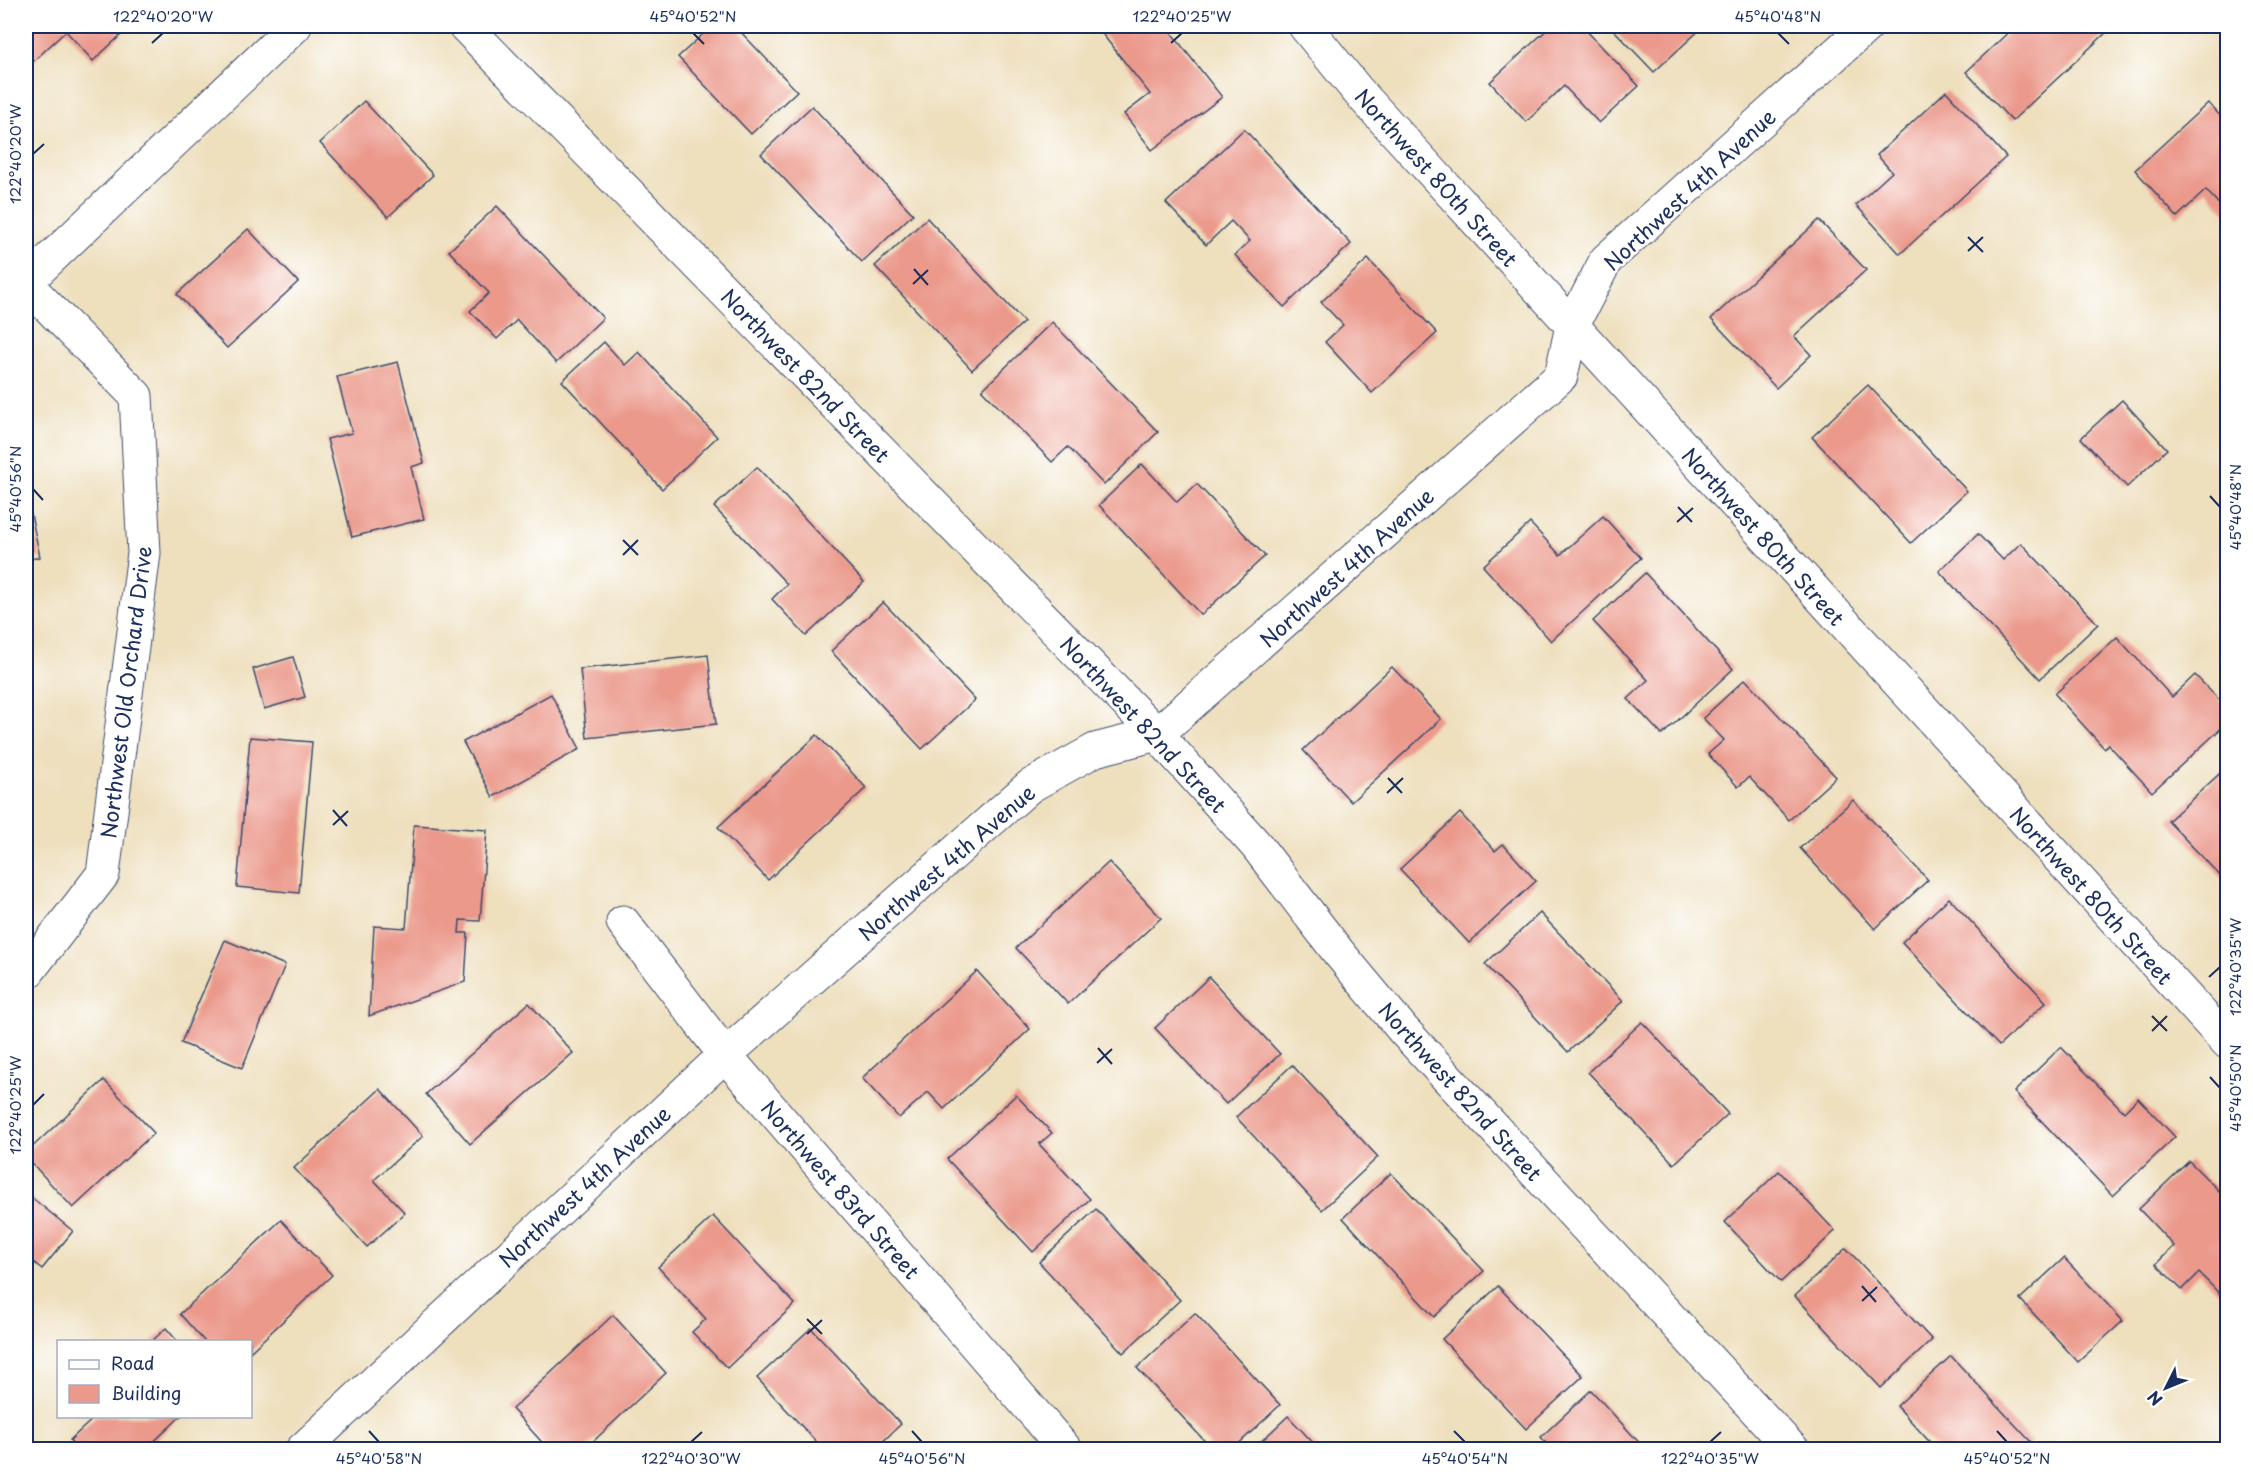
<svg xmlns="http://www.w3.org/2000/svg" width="2253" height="1475" viewBox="0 0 2253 1475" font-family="'Playpen Sans',sans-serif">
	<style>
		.building { fill: #eb998b }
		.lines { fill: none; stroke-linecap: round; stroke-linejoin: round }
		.street-casing { stroke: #3b496c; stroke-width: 35 }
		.secondary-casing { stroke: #3b496c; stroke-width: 35 }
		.street { stroke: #fff; stroke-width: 33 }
		.secondary { stroke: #fff; stroke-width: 33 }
		.ticks { fill: none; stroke: #1b2f5e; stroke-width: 2 }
		.labels { text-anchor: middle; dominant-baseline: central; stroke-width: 5; stroke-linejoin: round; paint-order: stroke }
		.street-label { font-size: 21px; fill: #1b2f5e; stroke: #fff }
		.neatline { fill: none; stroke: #1b2f5e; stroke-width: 2 }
		.ticks-label { font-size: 15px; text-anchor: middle; fill: #1b2f5e }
	</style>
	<rect width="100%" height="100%" fill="#fff"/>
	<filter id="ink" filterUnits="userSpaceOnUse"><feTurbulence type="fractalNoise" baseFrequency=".0167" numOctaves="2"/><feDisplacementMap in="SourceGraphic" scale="12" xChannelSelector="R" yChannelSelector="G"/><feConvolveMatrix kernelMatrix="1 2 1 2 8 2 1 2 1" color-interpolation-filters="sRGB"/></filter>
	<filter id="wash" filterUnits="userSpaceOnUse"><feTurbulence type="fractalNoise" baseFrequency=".008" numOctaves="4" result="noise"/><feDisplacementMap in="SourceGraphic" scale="24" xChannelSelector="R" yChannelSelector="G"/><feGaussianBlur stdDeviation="1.35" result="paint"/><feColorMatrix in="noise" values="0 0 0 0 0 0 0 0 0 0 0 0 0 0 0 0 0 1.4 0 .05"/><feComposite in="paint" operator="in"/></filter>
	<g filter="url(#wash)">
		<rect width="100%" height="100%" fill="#eedfbd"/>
		<g id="blocks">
			<g class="building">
				<polygon points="26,26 114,26 122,34 93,61 66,31 26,68"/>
				<polygon points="712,26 735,26 797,91 751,134 678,57"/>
				<polygon points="1096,26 1166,26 1222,97 1152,150 1124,114 1150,94"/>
				<polygon points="1551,26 1582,26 1639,86 1599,123 1564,86 1526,122 1490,82"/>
				<polygon points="1610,26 1704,26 1654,72"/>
				<polygon points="2015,26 2105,26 2109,30 2012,121 1966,72"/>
				<polygon points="1946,91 2006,157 1900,254 1856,205 1892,172 1877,155"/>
				<polygon points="364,101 433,175 388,217 320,143"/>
				<polygon points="2208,103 2228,124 2228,214 2206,190 2177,217 2135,170"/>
				<polygon points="812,106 913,214 862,262 761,154"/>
				<polygon points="1244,129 1351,244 1284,307 1235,255 1250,241 1231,221 1206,245 1166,203"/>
				<polygon points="497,206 603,318 556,363 517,320 497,339 470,311 489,293 449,251"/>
				<polygon points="927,218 1024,322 972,370 875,266"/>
				<polygon points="1819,220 1866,270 1794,336 1811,355 1776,388 1711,319"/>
				<polygon points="248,229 298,282 227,348 177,294"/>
				<polygon points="1368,259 1437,333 1372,393 1325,342 1343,325 1321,302"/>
				<polygon points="1052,322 1158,432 1104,485 1068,447 1052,462 982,390"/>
				<polygon points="604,342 625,365 639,352 717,437 662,489 562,381"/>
				<polygon points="398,362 424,463 411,467 424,519 352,537 327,439 352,433 337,377"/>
				<polygon points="1868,385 1967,491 1911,543 1812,437"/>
				<polygon points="2122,400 2167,449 2127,487 2081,438"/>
				<polygon points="1142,464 1177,502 1197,484 1265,556 1201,615 1099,505"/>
				<polygon points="757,467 864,582 806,636 772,599 787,584 714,507"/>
				<polygon points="26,491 40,557 26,560"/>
				<polygon points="1603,516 1641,558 1551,641 1483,566 1530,523 1560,555"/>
				<polygon points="1978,534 2003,560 2021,543 2098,624 2040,679 1939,571"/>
				<polygon points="1645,573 1733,669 1662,735 1628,699 1648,680 1593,621"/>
				<polygon points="883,602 975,700 922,749 831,651"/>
				<polygon points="26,613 32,614 27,654 26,654"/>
				<polygon points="2117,637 2172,697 2195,675 2228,709 2228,722 2152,792 2108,744 2104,748 2055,694"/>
				<polygon points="708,655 716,724 587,738 580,669"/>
				<polygon points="293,657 305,697 264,709 253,669"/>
				<polygon points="1392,667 1441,719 1351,802 1303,750"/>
				<polygon points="1745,679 1836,777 1789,820 1749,777 1738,787 1708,754 1724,740 1703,718"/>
				<polygon points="551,694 580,749 493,797 463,742"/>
				<polygon points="817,735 866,788 768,880 718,827"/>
				<polygon points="250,737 312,742 299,893 237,887"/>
				<polygon points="2228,766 2228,884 2168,821"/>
				<polygon points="1853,800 1928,880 1875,929 1800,848"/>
				<polygon points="1460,813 1495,851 1503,844 1536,881 1469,943 1400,869"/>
				<polygon points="414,825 487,830 480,921 460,920 459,933 468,933 465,982 369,1016 374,926 406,928"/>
				<polygon points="1109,862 1161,918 1068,1004 1016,948"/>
				<polygon points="1949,898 2046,1002 1999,1046 1902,942"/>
				<polygon points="1540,913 1623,1001 1568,1052 1485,964"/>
				<polygon points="225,940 285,965 242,1068 181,1043"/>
				<polygon points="977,971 1030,1029 944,1109 928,1092 899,1118 862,1078"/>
				<polygon points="1209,977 1280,1054 1226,1104 1155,1028"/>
				<polygon points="529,1003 573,1053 470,1144 426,1094"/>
				<polygon points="1642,1022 1728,1114 1674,1164 1588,1072"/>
				<polygon points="2061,1047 2124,1112 2138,1098 2175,1137 2113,1196 2014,1092"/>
				<polygon points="1292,1065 1378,1157 1322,1210 1236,1117"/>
				<polygon points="104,1080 154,1133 73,1208 26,1157 26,1153"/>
				<polygon points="380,1089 423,1136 374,1180 405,1213 367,1247 294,1168"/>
				<polygon points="1016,1095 1052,1133 1039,1144 1090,1199 1033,1252 947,1159"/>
				<polygon points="2189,1161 2228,1200 2228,1302 2199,1273 2182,1290 2156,1264 2174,1246 2139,1209"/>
				<polygon points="1779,1171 1835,1231 1781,1282 1725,1222"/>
				<polygon points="1391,1173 1484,1271 1434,1317 1343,1218"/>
				<polygon points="26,1193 73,1231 42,1269 26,1256"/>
				<polygon points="1096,1209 1180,1300 1123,1353 1039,1262"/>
				<polygon points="713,1216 795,1304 727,1368 692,1332 706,1319 658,1267"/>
				<polygon points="281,1220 332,1275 250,1352 250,1342 205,1342 180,1314"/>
				<polygon points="1846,1248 1932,1340 1881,1388 1795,1296"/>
				<polygon points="2064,1258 2123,1321 2078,1362 2020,1299"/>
				<polygon points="1498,1286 1583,1376 1526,1429 1442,1339"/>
				<polygon points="1195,1313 1280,1405 1232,1450 1213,1450 1137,1368"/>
				<polygon points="613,1315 666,1373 584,1450 549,1450 512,1409"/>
				<polygon points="166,1328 178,1342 151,1342"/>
				<polygon points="811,1328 901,1424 874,1450 824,1450 757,1378"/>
				<polygon points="1951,1356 2032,1443 2026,1450 1937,1450 1897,1406"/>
				<polygon points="1591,1390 1646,1450 1552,1450 1541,1437"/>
				<polygon points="96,1416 181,1416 145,1450 78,1450 70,1440"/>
				<polygon points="1288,1416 1320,1450 1252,1450"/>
			</g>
		</g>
	</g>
	<g filter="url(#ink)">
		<use href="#blocks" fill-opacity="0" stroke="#3b496c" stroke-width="1.5"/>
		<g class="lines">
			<g class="street-casing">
				<g id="street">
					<polyline points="1305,26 1357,90 2228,1043"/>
					<polyline points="26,282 295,26"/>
					<polyline points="26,284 136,396 144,553 103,874 26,974"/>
					<polyline points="623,922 725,1055 1066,1450"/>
					<polyline points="302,1450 725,1055 1030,786 1095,750 1157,734 1561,376 1572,326 1606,260 1867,26"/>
				</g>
			</g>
			<g class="secondary-casing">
				<polyline id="secondary" points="465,26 1157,734 1256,845 1339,953 1404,1031 1793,1450"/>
			</g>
			<use href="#street" class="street"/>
			<use href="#secondary" class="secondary"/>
		</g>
	</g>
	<path class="ticks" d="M693 33 704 44M1778 33 1789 44M152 43 163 33M1171 43 1182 33M33 154 44 144M1968 237 1983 252M1968 251 1983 237M914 269 928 285M913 284 928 270M33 489 43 500M2210 496 2220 507M1678 507 1692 522M1677 522 1693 508M623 540 638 555M623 555 638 540M1388 778 1402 793M1387 793 1403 778M333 810 347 826M333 825 348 811M2209 977 2220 967M2152 1016 2167 1031M2152 1031 2167 1016M1098 1048 1112 1064M1097 1063 1112 1049M2210 1077 2220 1088M33 1105 44 1094M1862 1286 1876 1302M1862 1301 1877 1287M807 1319 822 1334M807 1334 822 1320M369 1431 379 1442M912 1431 922 1442M1454 1431 1465 1442M1997 1431 2007 1442M691 1442 702 1432M1710 1442 1721 1432"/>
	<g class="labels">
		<g class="street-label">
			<text transform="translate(1437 177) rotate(48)">Northwest 80th Street</text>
			<text transform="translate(1689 189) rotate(-43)">Northwest 4th Avenue</text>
			<text transform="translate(806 375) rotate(46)">Northwest 82nd Street</text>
			<text transform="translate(1764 536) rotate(48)">Northwest 80th Street</text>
			<text transform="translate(1346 567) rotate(-42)">Northwest 4th Avenue</text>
			<text transform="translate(125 692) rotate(-83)">Northwest Old Orchard Drive</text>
			<text transform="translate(1144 724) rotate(47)">Northwest 82nd Street</text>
			<text transform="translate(946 862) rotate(-41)">Northwest 4th Avenue</text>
			<text transform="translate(2092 895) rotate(48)">Northwest 80th Street</text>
			<text transform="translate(1461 1091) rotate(48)">Northwest 82nd Street</text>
			<text transform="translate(584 1186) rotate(-43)">Northwest 4th Avenue</text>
			<text transform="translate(841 1189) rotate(49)">Northwest 83rd Street</text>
		</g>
	</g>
	<rect width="2253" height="1475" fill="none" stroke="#fff" stroke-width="66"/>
	<rect x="57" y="1340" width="195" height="78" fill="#ffffff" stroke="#a4acbf" stroke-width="1.5"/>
	<rect x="69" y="1360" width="30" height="9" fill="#ffffff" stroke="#a4acbf" stroke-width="1.5"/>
	<text x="111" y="1370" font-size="18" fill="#1b2f5e">Road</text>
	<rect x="69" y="1385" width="30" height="18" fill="#eb998b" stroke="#a4acbf" stroke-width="1.5"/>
	<text x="111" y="1400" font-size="18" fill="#1b2f5e">Building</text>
	<g transform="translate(2166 1388) rotate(227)" stroke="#ffffff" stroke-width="4.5" paint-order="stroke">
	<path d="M0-4.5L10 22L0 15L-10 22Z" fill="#1b2f5e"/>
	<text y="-9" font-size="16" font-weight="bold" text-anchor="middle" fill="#1b2f5e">N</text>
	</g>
	<rect x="33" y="33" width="2187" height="1409" class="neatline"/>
	<g class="ticks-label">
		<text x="163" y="22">122°40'20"W</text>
		<text x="693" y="22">45°40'52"N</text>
		<text x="1182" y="22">122°40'25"W</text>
		<text x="1778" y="22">45°40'48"N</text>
		<text transform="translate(16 154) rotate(-90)" y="5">122°40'20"W</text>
		<text transform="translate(16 489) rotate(-90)" y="5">45°40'56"N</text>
		<text transform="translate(2236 507) rotate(-90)" y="5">45°40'48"N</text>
		<text transform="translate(2236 967) rotate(-90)" y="5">122°40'35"W</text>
		<text transform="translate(2236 1088) rotate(-90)" y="5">45°40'50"N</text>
		<text transform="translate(16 1105) rotate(-90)" y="5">122°40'25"W</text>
		<text x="379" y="1464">45°40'58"N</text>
		<text x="691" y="1464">122°40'30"W</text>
		<text x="922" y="1464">45°40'56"N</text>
		<text x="1465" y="1464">45°40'54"N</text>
		<text x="1710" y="1464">122°40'35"W</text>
		<text x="2007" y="1464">45°40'52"N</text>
	</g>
</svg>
